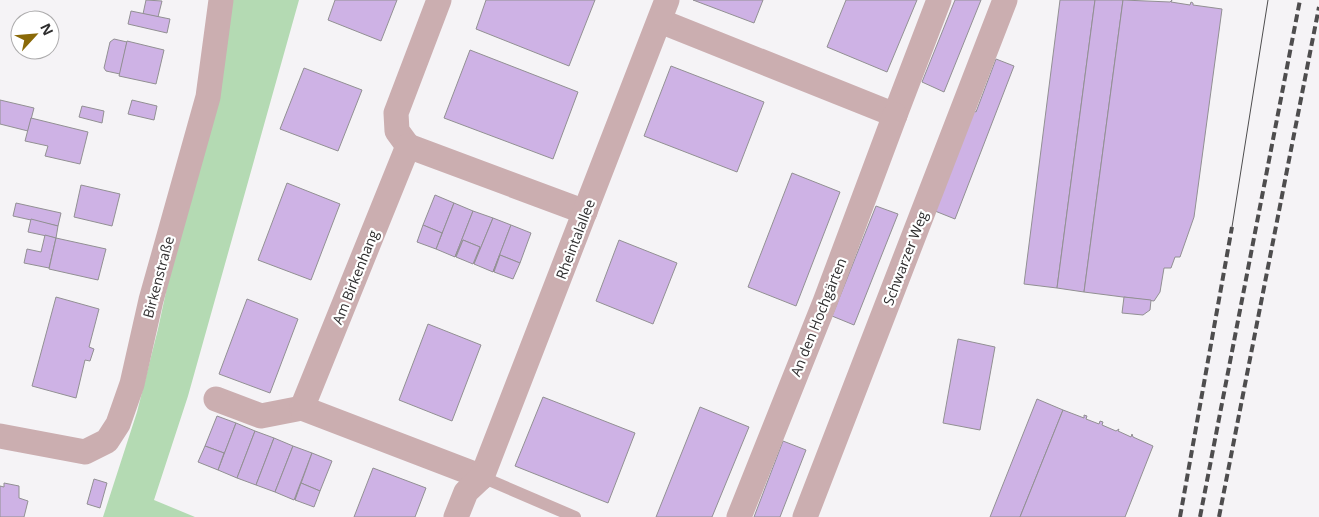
<svg xmlns="http://www.w3.org/2000/svg" width="1319" height="517" viewBox="0 0 1319 517" font-family="'Open Sans',sans-serif">
	<style>
		.green { fill: #b4dab3 }
		.building { fill: #ceb2e5; stroke: #929093 }
		.lines { fill: none; stroke-linecap: round; stroke-linejoin: round }
		.lane { stroke: #cbaeb0; stroke-width: 12 }
		.street { stroke: #cbaeb0; stroke-width: 25 }
		.tram { stroke: #4e4d4e; stroke-width: 1 }
		.rail { stroke: #4e4d4e; stroke-width: 4; stroke-dasharray: 8 4; stroke-linecap: butt }
		.labels { text-anchor: middle; dominant-baseline: central; stroke-width: 4.5; stroke-linejoin: round; paint-order: stroke }
		.street-label { font-size: 14px; fill: #2f2e2f; stroke: #fff }
	</style>
	<rect width="100%" height="100%" fill="#f5f3f6"/>
	<polygon class="green" points="223,0 299,0 188,396 154,500 195,517 103,517 137,412 158,329 208,97"/>
	<g class="building">
		<polygon points="146,0 162,1 158,17 143,14"/>
		<polygon points="335,0 397,0 381,41 328,20"/>
		<polygon points="486,0 595,0 569,66 476,29"/>
		<polygon points="693,0 763,0 754,23"/>
		<polygon points="846,0 917,0 887,72 827,47"/>
		<polygon points="955,0 981,0 944,92 922,82"/>
		<polygon points="1060,0 1095,0 1057,288 1024,284"/>
		<polygon points="1095,0 1123,0 1084,292 1057,288"/>
		<polygon points="1123,0 1170,2 1172,0 1171,2 1190,5 1191,2 1193,3 1193,5 1222,9 1194,217 1180,257 1175,257 1171,268 1164,268 1160,292 1154,301 1084,292"/>
		<polygon points="131,11 170,19 167,33 128,24"/>
		<polygon points="114,39 127,42 120,74 106,71 104,68 110,42"/>
		<polygon points="127,41 164,50 156,84 119,76"/>
		<polygon points="470,50 578,92 553,159 444,118"/>
		<polygon points="996,59 1014,66 955,219 930,209 970,109 976,112"/>
		<polygon points="671,66 764,102 737,172 644,136"/>
		<polygon points="304,68 362,90 338,151 280,129"/>
		<polygon points="0,100 34,108 28,131 0,124"/>
		<polygon points="132,100 157,106 154,120 128,114"/>
		<polygon points="82,106 104,111 102,123 79,117"/>
		<polygon points="31,118 88,132 80,164 45,156 48,146 25,141"/>
		<polygon points="792,173 840,192 796,306 748,287"/>
		<polygon points="287,183 340,204 311,280 258,260"/>
		<polygon points="81,185 120,194 112,226 74,217"/>
		<polygon points="435,195 454,203 436,249 442,233 423,225"/>
		<polygon points="16,203 61,213 58,226 13,216"/>
		<polygon points="454,203 473,211 455,257 436,249"/>
		<polygon points="876,206 898,214 854,325 832,316"/>
		<polygon points="473,211 493,218 474,264 480,247 463,240 455,257"/>
		<polygon points="493,218 511,225 493,272 474,264"/>
		<polygon points="31,219 58,226 56,238 28,232"/>
		<polygon points="423,225 442,233 436,249 417,242"/>
		<polygon points="511,225 531,233 520,263 500,255 493,272"/>
		<polygon points="45,235 56,238 49,268 24,263 27,249 41,252"/>
		<polygon points="56,238 106,249 98,280 49,269"/>
		<polygon points="463,240 480,247 473,264 456,257"/>
		<polygon points="619,240 677,263 653,324 596,301"/>
		<polygon points="500,255 520,263 513,279 494,272"/>
		<polygon points="56,297 99,309 89,347 94,349 90,361 85,360 76,398 32,386"/>
		<polygon points="1124,297 1151,300 1150,310 1143,315 1122,313"/>
		<polygon points="247,299 298,319 270,393 219,374"/>
		<polygon points="428,324 481,345 452,421 399,400"/>
		<polygon points="958,339 995,347 980,430 943,423"/>
		<polygon points="543,397 635,433 608,503 515,466"/>
		<polygon points="1037,399 1063,410 1020,517 990,517"/>
		<polygon points="700,407 749,427 712,517 656,517"/>
		<polygon points="1063,410 1084,418 1084,415 1087,416 1086,419 1099,424 1100,421 1103,422 1102,425 1116,431 1119,429 1118,431 1131,437 1132,434 1133,437 1153,446 1125,517 1020,517"/>
		<polygon points="217,416 236,423 218,470 224,453 205,446"/>
		<polygon points="236,423 255,431 237,478 218,470"/>
		<polygon points="255,431 274,438 256,485 237,478"/>
		<polygon points="274,438 293,446 275,492 256,485"/>
		<polygon points="783,441 806,450 780,517 754,517"/>
		<polygon points="205,446 224,453 218,470 198,462"/>
		<polygon points="293,446 312,453 294,500 275,492"/>
		<polygon points="312,453 332,461 320,491 301,483 295,500"/>
		<polygon points="373,468 426,488 415,517 354,517"/>
		<polygon points="94,479 107,483 100,508 87,504"/>
		<polygon points="4,483 19,486 19,498 28,501 24,517 0,517 0,486 4,487"/>
		<polygon points="301,483 320,491 314,507 295,500"/>
	</g>
	<g class="lines">
		<polyline class="lane" points="482,477 575,517"/>
		<g class="street">
			<polyline points="660,21 895,115 939,0"/>
			<polyline points="408,146 397,131 396,113 439,0"/>
			<polyline points="216,399 261,416 302,408"/>
			<polyline points="0,436 85,452 107,441 118,424 132,384 151,300 208,97 221,0"/>
			<polyline points="482,477 302,408 408,146 585,212"/>
			<polyline points="456,517 466,492 482,477 667,0"/>
			<polyline points="739,517 825,302 895,115"/>
			<polyline points="805,517 1005,0"/>
		</g>
		<polyline class="tram" points="1232,227 1268,0"/>
		<g class="rail">
			<polyline points="1180,517 1232,227"/>
			<polyline points="1200,517 1300,0"/>
			<polyline points="1219,517 1319,7"/>
		</g>
	</g>
	<g class="labels">
		<g class="street-label">
			<text transform="translate(575 239) rotate(-69)">Rheintalallee</text>
			<text transform="translate(905 258) rotate(-69)">Schwarzer Weg</text>
			<text transform="translate(158 277) rotate(-75)">Birkenstraße</text>
			<text transform="translate(355 277) rotate(-68)">Am Birkenhang</text>
			<text transform="translate(818 317) rotate(-68)">An den Hochgärten</text>
		</g>
	</g>
	<g transform="translate(35 35) rotate(64)"><circle r="24" fill="#ffffff" stroke="#acabac"/>
	<path d="M0-4L9 19L0 12L-9 19Z" fill="#8a6908"/>
	<text y="-8" font-size="14" font-weight="bold" text-anchor="middle" fill="#2f2e2f">N</text>
	</g>
</svg>
